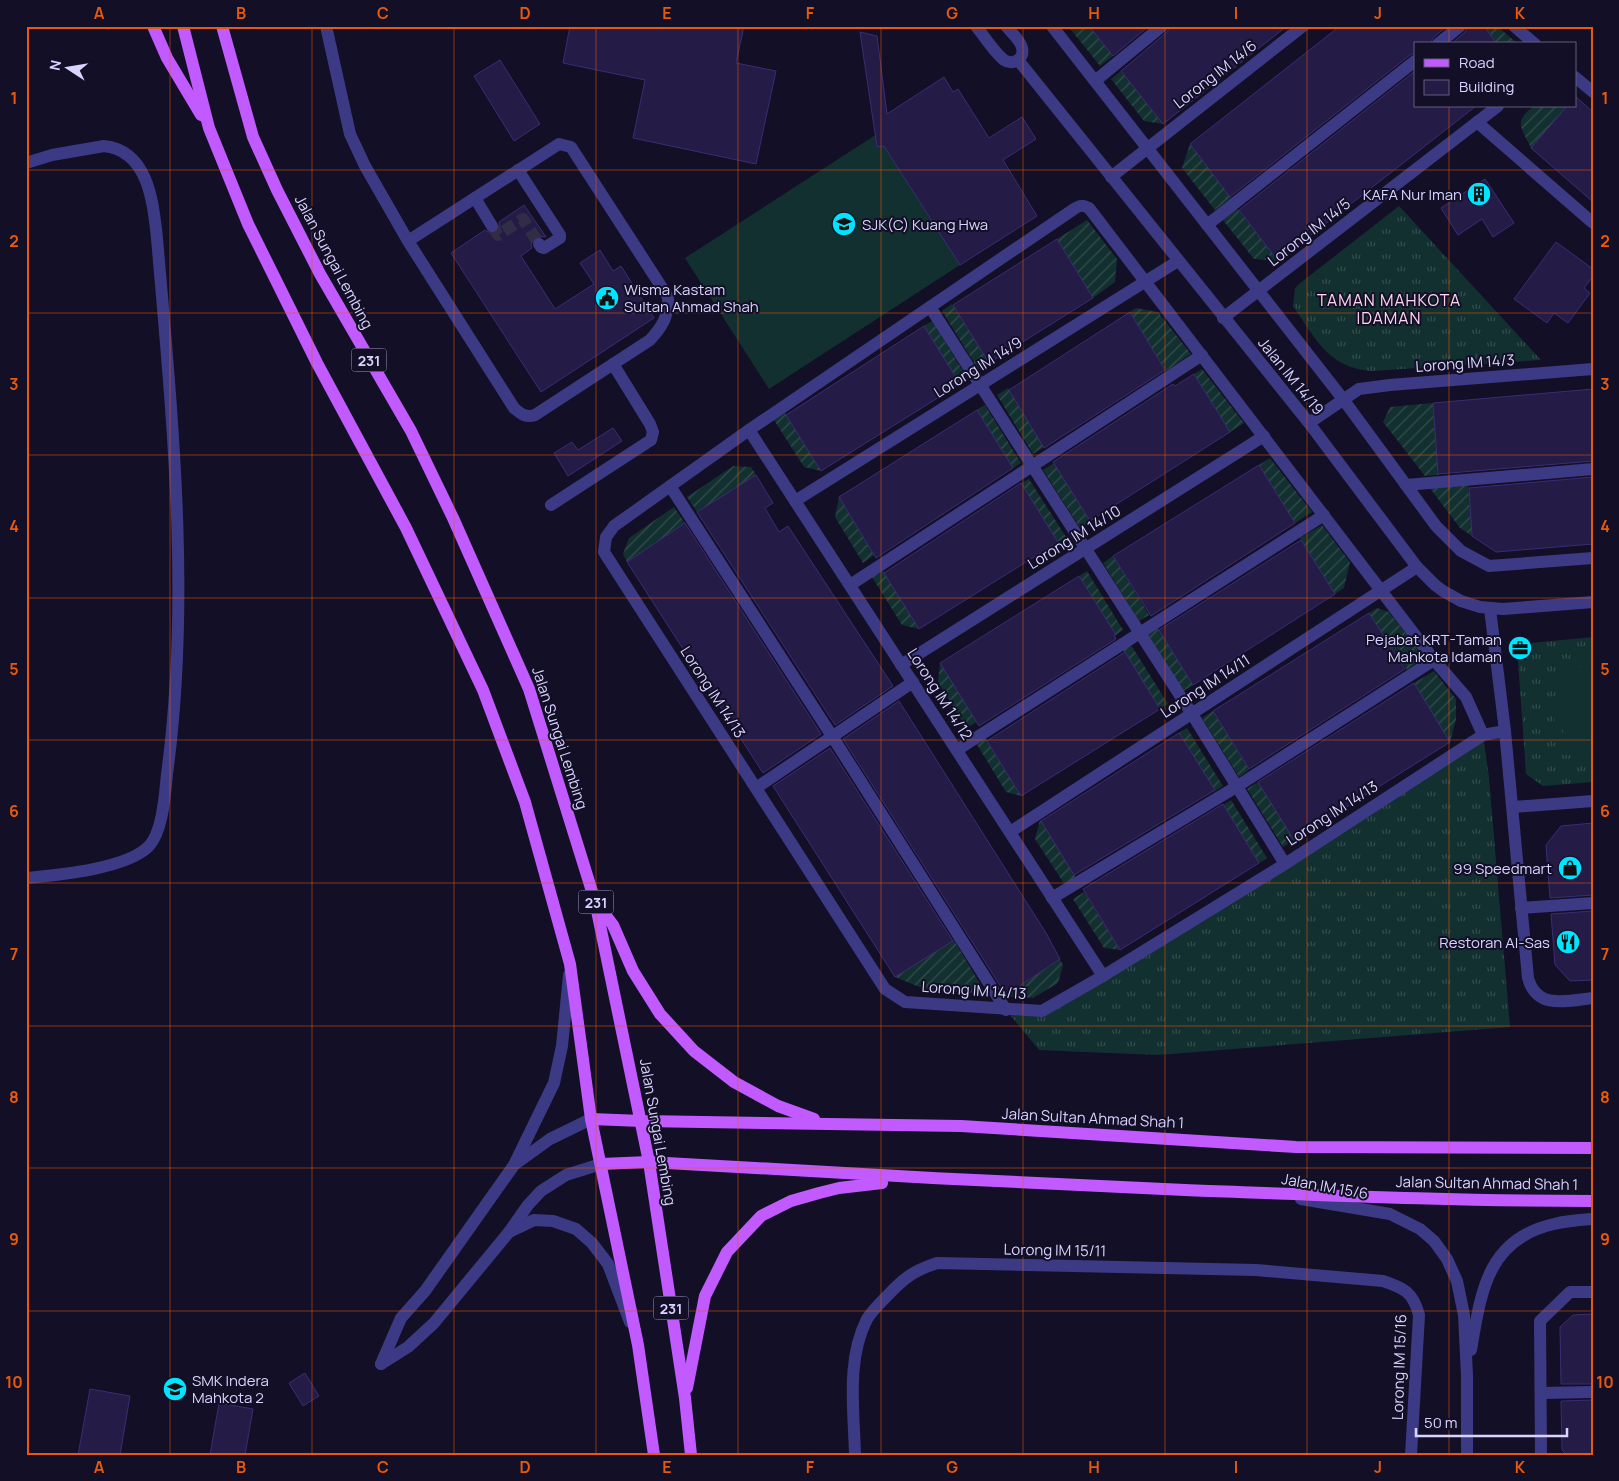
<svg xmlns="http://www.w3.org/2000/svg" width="1619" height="1481" viewBox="0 0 1619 1481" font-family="Manrope,sans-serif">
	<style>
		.grass { fill: url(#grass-tufts) }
		.garden { fill: url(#garden-furrows) }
		.pitch { fill: #12302f }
		.building { fill: #241b47; stroke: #3b2d73 }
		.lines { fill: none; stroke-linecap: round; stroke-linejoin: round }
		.minor-tunnel { stroke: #312d47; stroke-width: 12; stroke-dasharray: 12 6; stroke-linecap: butt }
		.minor { stroke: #3d3a85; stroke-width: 12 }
		.major { stroke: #c25bff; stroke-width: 12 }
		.grid { fill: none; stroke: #e8590c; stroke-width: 1; stroke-opacity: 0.55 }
		.labels { text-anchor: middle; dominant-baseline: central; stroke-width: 4; stroke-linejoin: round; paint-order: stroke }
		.shield { fill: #130f26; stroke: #9e99be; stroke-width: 1 }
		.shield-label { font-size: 14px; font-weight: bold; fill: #d9d4ff }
		.street-label { font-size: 15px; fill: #d9d4ff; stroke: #130f26 }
		.poi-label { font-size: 15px; fill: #d9d4ff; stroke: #130f26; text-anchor: end }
		.neighbourhood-label { font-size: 16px; letter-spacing: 1px; fill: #ffd6f0; stroke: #130f26 }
		.neatline { fill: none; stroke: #e8590c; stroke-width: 2 }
		.grid-label { font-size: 16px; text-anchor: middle; font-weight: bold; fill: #e8590c }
	</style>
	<defs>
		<pattern id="grass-tufts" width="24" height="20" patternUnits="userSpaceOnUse" patternTransform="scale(1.25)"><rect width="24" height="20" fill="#12302f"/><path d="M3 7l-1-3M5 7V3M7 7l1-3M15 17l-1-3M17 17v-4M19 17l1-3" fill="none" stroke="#344d4e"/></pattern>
		<pattern id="garden-furrows" width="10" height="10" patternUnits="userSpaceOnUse" patternTransform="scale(1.25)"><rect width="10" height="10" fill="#12302f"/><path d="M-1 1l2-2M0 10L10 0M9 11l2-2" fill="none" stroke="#344d4e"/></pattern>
	</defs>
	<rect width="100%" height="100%" fill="#130f26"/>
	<g class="grass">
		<path d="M1399 206 1541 360 1372 371C1328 368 1316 339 1293 306L1295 288 1299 284Z"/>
		<polygon points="1593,637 1593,782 1543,786 1526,774 1518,661 1531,643"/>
		<polygon points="1483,735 1489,777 1510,1027 1158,1055 1039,1050 1006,1010 1042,1011"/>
	</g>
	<g class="garden">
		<polygon points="1068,26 1089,26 1113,56 1100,66"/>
		<polygon points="1484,26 1497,26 1518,44 1497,44"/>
		<polygon points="1121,71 1163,124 1144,121 1111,79"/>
		<path d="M1534 106H1567L1531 148C1521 127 1513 122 1534 106Z"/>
		<polygon points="1190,144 1231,198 1215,210 1182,168"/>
		<polygon points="1236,207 1278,261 1254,259 1222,219"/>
		<polygon points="1087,220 1117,259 1115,282 1093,298 1057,239"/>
		<polygon points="952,304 989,363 978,369 942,311"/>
		<polygon points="1136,308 1158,312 1191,354 1166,371 1130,312"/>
		<polygon points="932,321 968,379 960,385 924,326"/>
		<polygon points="1202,369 1244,423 1230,432 1194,374"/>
		<polygon points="1008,388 1044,447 1033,454 997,395"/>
		<polygon points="1433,403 1438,475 1425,476 1383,422 1390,407"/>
		<polygon points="985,405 1021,463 1013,468 977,410"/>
		<polygon points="785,413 821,471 804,467 774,420"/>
		<polygon points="1270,458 1312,512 1295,523 1259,465"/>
		<polygon points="1054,463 1090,521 1080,528 1043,470"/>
		<polygon points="733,466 751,467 756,475 697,512 687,497"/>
		<polygon points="1029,479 1066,537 1058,542 1021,483"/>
		<polygon points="1468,483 1472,536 1460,528 1429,487"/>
		<polygon points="839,497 874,555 863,563 835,517"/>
		<polygon points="674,507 685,523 627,562 623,554 629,538"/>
		<polygon points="1322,525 1350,562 1344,588 1335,594 1300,538"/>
		<polygon points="1113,556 1149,615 1139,621 1103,563"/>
		<polygon points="883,570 919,629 902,625 872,577"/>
		<polygon points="1087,571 1123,630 1116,635 1079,576"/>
		<polygon points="1377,608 1389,612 1425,658 1407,670 1369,613"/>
		<polygon points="1157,627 1193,685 1182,692 1146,634"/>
		<polygon points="1131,645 1168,704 1160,709 1123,650"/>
		<polygon points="940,663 977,722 966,728 938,682"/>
		<polygon points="1434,671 1456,699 1456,720 1450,742 1414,683"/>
		<polygon points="1213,711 1249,770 1239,777 1202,718"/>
		<polygon points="1187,728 1223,786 1215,791 1179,733"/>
		<polygon points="985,737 1021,796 1006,792 976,743"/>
		<polygon points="1258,782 1294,840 1283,847 1247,789"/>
		<polygon points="1231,800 1267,858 1259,863 1223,805"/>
		<polygon points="1040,820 1076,878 1065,885 1035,839"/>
		<polygon points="1084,892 1120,950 1104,948 1073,899"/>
		<polygon points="954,940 986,994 927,990 895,977"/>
		<polygon points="1060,959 1063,965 1058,983 1033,998 1005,996"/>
	</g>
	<g class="pitch">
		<polygon points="877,134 960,265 769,389 685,258"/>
		<polygon points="1593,666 1593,754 1564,755 1563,730 1555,730 1553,697 1559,697 1558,668"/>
	</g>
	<g class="building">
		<polygon points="570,26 744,26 736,63 776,71 756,164 633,138 645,80 563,63"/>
		<polygon points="1089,26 1149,26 1113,56"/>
		<polygon points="1170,26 1287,26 1163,124 1121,71 1167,32"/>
		<polygon points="1340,26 1447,26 1433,38 1430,44 1415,44 1415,53 1410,55 1230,197 1190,144"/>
		<polygon points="1468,26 1484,26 1497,44 1451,44 1465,32"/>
		<polygon points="860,32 877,36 887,114 944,77 953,92 958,89 989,138 1022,117 1036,139 1003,160 1037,216 960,265 884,146 877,147"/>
		<polygon points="500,60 540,124 514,141 474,76"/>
		<polygon points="1415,71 1415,106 1476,106 1278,261 1239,210"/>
		<polygon points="1575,96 1593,112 1593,202 1531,148 1567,106 1575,106"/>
		<polygon points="1485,179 1514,223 1493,237 1482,219 1458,235 1441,208"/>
		<polygon points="524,205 546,237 539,236 534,238 531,244 532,248 521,256 555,309 594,284 580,263 600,250 613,271 621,266 654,318 541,392 451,253 485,230 492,234 497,233 500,226 499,222"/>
		<polygon points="1057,239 1093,298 989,363 953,305"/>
		<polygon points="1556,242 1593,269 1593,276 1584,288 1590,293 1568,323 1554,313 1547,323 1514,299"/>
		<polygon points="1130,312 1165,370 1044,448 1009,390"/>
		<polygon points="924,326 960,384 821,471 786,415"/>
		<polygon points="1194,374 1230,432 1090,521 1053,462 1173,384 1175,386"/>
		<polygon points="1593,389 1593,461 1438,474 1433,403"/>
		<polygon points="977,410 1013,468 876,558 839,497"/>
		<polygon points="613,428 622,441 568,476 554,453 572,442 578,450"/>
		<polygon points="1259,465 1295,523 1151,616 1113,556"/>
		<polygon points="756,475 773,503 765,508 779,532 788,526 893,686 835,725 697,512"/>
		<polygon points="1593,477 1593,544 1496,552 1472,536 1469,488"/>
		<polygon points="1021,483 1058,542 919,629 884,573"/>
		<polygon points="685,523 821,734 763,773 627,562"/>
		<polygon points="1301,540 1335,594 1193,685 1159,630"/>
		<polygon points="1079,576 1116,635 1114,635 1116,639 979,726 940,663"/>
		<polygon points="1369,613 1405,669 1249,769 1213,711"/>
		<polygon points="1125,652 1160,709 1021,796 987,741"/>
		<polygon points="1414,683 1450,742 1294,840 1258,782"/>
		<polygon points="899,701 1046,933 1060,959 1006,995 843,739"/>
		<polygon points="1179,733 1215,790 1074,875 1041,821"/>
		<polygon points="830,748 953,941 895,977 773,786"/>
		<polygon points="1223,804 1259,863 1120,950 1083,889"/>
		<polygon points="1593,823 1593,895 1550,898 1546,845 1561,826"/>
		<polygon points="1593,911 1593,980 1570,981 1555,965 1551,914"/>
		<polygon points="1593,1314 1593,1384 1561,1384 1560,1327 1573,1315"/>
		<polygon points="305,1373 319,1396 303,1406 289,1383"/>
		<polygon points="90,1389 130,1396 120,1455 78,1455"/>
		<polygon points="1593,1400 1593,1455 1567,1455 1562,1450 1561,1401"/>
		<polygon points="219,1403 253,1409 245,1455 210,1455"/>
	</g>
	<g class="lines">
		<polyline class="minor-tunnel" points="492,226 498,235 523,219 539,244"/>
		<g class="minor">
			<path d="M326 26 350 134 365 166 408 241 514 408C521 414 526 418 535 415L650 340C662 327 669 316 668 297L571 147 559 144 408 241"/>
			<path d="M976 26C984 36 995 53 1004 60 1013 66 1025 59 1022 48 1021 41 1011 32 1006 26"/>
			<polyline points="1052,26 1343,399 1436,526 1461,551 1489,566 1593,558"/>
			<polyline points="1514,26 1535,44"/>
			<polyline points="1438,44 1460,26"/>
			<polyline points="1018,60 1309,423 1417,567 1435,585 1443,591 1461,601 1480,607 1503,609 1593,602"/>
			<polyline points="1575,77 1593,92"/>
			<polyline points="1095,81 1162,26"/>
			<polyline points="1477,122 1593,223"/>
			<path d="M26 163 52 155 104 146C149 151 153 203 157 238 172 416 191 596 167 774 165 793 163 831 149 846 127 869 57 875 26 878"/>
			<polyline points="518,170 560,235 560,238 544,248 541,247 539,244"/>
			<polyline points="1111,177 1303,26"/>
			<polyline points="475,198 492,226"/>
			<polyline points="1207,225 1415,61"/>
			<polyline points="930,307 1192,714 1285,864"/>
			<polyline points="1223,318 1498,106"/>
			<polyline points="1309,423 1359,389 1390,385 1593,369"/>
			<polyline points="749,430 1103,976"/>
			<polyline points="1406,485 1593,469"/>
			<polyline points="670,486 832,736 1006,1010"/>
			<polyline points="795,501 1178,261"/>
			<polyline points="551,505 651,440 653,432 650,424 613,364"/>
			<polyline points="850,585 1202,355"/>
			<path d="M1490 609 1505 731 1528 978C1537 1010 1567 1001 1593 998"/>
			<polyline points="901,665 1264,436"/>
			<path d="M1483 735 1466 697 1434 660 1089 208C1083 205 1080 205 1074 209L749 430 614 526 606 537 604 552 885 989 905 1002 1042 1011 1103 976 1285 864 1483 735 1505 731"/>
			<polyline points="957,750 1324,515"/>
			<polyline points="756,788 913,682"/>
			<polyline points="1513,807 1593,801"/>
			<polyline points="1010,832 1417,567"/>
			<polyline points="1052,898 1236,787 1434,660"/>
			<polyline points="1521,908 1593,903"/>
			<polyline points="515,1163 554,1083 562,1046 569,975"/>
			<polyline points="1301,1199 1390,1214 1420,1229 1434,1241 1447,1259 1457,1281 1464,1315 1467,1375 1467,1455"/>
			<polyline points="509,1232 534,1220 553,1221 576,1229 592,1243 608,1264 630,1322"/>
			<path d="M1471 1350C1481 1292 1487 1239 1554 1224 1566 1221 1580 1220 1593 1219"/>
			<polyline points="381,1364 401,1318 425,1291 514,1165 550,1139 591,1119"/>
			<polyline points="381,1364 408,1347 434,1323 509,1232 528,1205 541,1191 566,1175 601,1164"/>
			<polyline points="1541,1393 1593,1392"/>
			<path d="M855 1455C854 1410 846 1360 867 1319 872 1311 880 1303 887 1296 904 1278 913 1271 937 1263L1256 1270 1383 1281C1404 1288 1413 1292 1419 1315L1411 1455"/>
			<polyline points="1541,1455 1540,1321 1570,1292 1593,1292"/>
		</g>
		<g class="major">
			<polyline points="153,26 167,58 201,115"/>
			<polyline points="183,26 209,128 248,224 317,363 406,528 483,690 525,802 570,964 591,1119 638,1345 654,1455"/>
			<polyline points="222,26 253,137 277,190 320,274 411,431 453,518 529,689 595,901 649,1162 685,1398 691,1455"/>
			<polyline points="598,905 613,925 633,971 660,1014 694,1051 734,1082 778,1106 814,1119"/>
			<polyline points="591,1119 642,1121 961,1126 1296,1147 1593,1148"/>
			<path d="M601 1164 649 1162C828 1173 1006 1182 1185 1190 1321 1195 1457 1201 1593 1201"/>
			<polyline points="687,1388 705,1296 727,1252 761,1216 791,1201 819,1193 839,1188 882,1183"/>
		</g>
	</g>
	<path class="grid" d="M170 26V1455M312 26V1455M454 26V1455M596 26V1455M738 26V1455M881 26V1455M1023 26V1455M1165 26V1455M1307 26V1455M1449 26V44M1449 106V1455M26 170H1593M26 313H1593M26 455H1593M26 598H1593M26 740H1593M26 883H1593M26 1026H1593M26 1168H1593M26 1311H1593"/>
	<defs>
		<g id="building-disc" transform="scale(1.25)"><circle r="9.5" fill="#00e5ff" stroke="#130f26"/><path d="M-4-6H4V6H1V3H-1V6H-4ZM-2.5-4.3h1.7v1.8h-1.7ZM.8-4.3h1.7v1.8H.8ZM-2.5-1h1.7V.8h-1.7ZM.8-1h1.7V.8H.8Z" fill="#111"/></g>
		<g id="school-disc" transform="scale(1.25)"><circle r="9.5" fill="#00e5ff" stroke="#130f26"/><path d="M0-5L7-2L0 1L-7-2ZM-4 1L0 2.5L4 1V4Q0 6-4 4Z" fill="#111"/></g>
		<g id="civic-disc" transform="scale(1.25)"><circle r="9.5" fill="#00e5ff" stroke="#130f26"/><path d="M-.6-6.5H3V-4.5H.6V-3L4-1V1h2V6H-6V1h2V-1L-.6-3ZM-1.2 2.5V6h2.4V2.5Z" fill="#111"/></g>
		<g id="office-disc" transform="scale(1.25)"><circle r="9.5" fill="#00e5ff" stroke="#130f26"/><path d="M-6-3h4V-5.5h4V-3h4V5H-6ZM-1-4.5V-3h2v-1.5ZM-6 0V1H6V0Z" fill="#111"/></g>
		<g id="shop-disc" transform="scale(1.25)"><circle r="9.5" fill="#00e5ff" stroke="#130f26"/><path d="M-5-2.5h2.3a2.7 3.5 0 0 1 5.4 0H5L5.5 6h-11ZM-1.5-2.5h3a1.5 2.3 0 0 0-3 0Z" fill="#111"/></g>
		<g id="restaurant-disc" transform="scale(1.25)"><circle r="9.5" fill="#00e5ff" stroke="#130f26"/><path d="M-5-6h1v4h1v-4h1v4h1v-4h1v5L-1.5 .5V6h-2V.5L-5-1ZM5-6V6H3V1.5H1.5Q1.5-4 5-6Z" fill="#111"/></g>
	</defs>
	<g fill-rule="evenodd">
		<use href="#building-disc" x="1479" y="194"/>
		<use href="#school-disc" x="844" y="224"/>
		<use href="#civic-disc" x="607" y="298"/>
		<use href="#office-disc" x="1520" y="648"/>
		<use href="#shop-disc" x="1570" y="868"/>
		<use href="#restaurant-disc" x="1568" y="942"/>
		<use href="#school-disc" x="175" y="1389"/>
	</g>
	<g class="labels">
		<g class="shield">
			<rect x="351.5" y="348.5" width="35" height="23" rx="4"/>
			<rect x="578.5" y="890.5" width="35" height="23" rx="4"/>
			<rect x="653.5" y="1296.5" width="35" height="23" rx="4"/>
		</g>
		<g class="shield-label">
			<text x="369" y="360">231</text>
			<text x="596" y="902">231</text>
			<text x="671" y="1308">231</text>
		</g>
		<g class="street-label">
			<text transform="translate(1215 74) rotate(-38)">Lorong IM 14/6</text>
			<text transform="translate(1309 232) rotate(-38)">Lorong IM 14/5</text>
			<text transform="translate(334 262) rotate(62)">Jalan Sungai Lembing</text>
			<text transform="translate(1465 363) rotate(-4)">Lorong IM 14/3</text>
			<text transform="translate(978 367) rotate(-32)">Lorong IM 14/9</text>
			<text transform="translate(1291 376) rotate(51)">Jalan IM 14/19</text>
			<text transform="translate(1074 537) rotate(-32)">Lorong IM 14/10</text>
			<text transform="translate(1205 686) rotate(-33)">Lorong IM 14/11</text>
			<text transform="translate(713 692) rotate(57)">Lorong IM 14/13</text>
			<text transform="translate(940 694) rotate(57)">Lorong IM 14/12</text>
			<text transform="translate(560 738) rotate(72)">Jalan Sungai Lembing</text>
			<text transform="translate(1332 813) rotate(-33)">Lorong IM 14/13</text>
			<text transform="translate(974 990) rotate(4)">Lorong IM 14/13</text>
			<text transform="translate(1093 1118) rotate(3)">Jalan Sultan Ahmad Shah 1</text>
			<text transform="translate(658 1132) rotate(80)">Jalan Sungai Lembing</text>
			<text transform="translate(1487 1183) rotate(1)">Jalan Sultan Ahmad Shah 1</text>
			<text transform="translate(1325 1186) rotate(10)">Jalan IM 15/6</text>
			<text transform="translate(1055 1250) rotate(1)">Lorong IM 15/11</text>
			<text transform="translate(1399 1367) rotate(-88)">Lorong IM 15/16</text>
		</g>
		<g class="poi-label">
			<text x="1462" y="194">KAFA Nur Iman</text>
			<text x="862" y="224" text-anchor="start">SJK(C) Kuang Hwa</text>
			<text x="624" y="289" text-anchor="start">Wisma Kastam<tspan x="624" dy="17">Sultan Ahmad Shah</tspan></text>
			<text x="1502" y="639">Pejabat KRT-Taman<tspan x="1502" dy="17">Mahkota Idaman</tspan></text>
			<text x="1552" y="868">99 Speedmart</text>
			<text x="1550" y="942">Restoran Al-Sas</text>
			<text x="192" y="1380" text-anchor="start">SMK Indera<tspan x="192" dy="17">Mahkota 2</tspan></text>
		</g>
		<g class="neighbourhood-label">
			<text x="1389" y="300">TAMAN MAHKOTA<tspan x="1389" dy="18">IDAMAN</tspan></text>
		</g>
	</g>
	<rect width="1619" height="1481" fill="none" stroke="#130f26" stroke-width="55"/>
	<rect x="1414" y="42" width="162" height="65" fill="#130f26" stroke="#625e7d"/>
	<rect x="1424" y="59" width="25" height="8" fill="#c25bff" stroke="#625e7d"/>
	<text x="1459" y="68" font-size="15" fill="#d9d4ff">Road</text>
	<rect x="1424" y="80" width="25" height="15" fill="#241b47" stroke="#625e7d"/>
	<text x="1459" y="92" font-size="15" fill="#d9d4ff">Building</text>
	<g transform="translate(68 68) rotate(282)" stroke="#130f26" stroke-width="4" paint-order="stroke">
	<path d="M0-4L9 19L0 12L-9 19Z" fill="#d9d4ff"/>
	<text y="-8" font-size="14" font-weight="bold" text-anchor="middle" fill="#d9d4ff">N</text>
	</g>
	<path d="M1416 1428v8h151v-8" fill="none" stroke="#d9d4ff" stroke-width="2.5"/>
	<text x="1424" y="1428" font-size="15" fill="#d9d4ff" stroke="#130f26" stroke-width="4" paint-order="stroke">50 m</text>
	<rect x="28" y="28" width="1564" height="1426" class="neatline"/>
	<g class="grid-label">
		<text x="99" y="19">A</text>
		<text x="241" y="19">B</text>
		<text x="383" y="19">C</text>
		<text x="525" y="19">D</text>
		<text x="667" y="19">E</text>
		<text x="810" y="19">F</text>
		<text x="952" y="19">G</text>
		<text x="1094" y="19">H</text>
		<text x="1236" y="19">I</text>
		<text x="1378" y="19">J</text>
		<text x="1520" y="19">K</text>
		<text x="14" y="104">1</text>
		<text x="1605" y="104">1</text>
		<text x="14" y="247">2</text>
		<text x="1605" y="247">2</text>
		<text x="14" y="390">3</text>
		<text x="1605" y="390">3</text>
		<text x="14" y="532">4</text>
		<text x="1605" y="532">4</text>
		<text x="14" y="675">5</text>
		<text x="1605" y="675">5</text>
		<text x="14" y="817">6</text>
		<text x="1605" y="817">6</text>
		<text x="14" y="960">7</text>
		<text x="1605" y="960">7</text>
		<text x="14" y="1103">8</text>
		<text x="1605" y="1103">8</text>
		<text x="14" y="1245">9</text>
		<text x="1605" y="1245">9</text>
		<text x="14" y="1388">10</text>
		<text x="1605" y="1388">10</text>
		<text x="99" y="1473">A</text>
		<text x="241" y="1473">B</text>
		<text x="383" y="1473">C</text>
		<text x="525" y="1473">D</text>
		<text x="667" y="1473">E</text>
		<text x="810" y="1473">F</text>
		<text x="952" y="1473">G</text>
		<text x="1094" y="1473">H</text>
		<text x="1236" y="1473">I</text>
		<text x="1378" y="1473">J</text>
		<text x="1520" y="1473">K</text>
	</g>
</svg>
